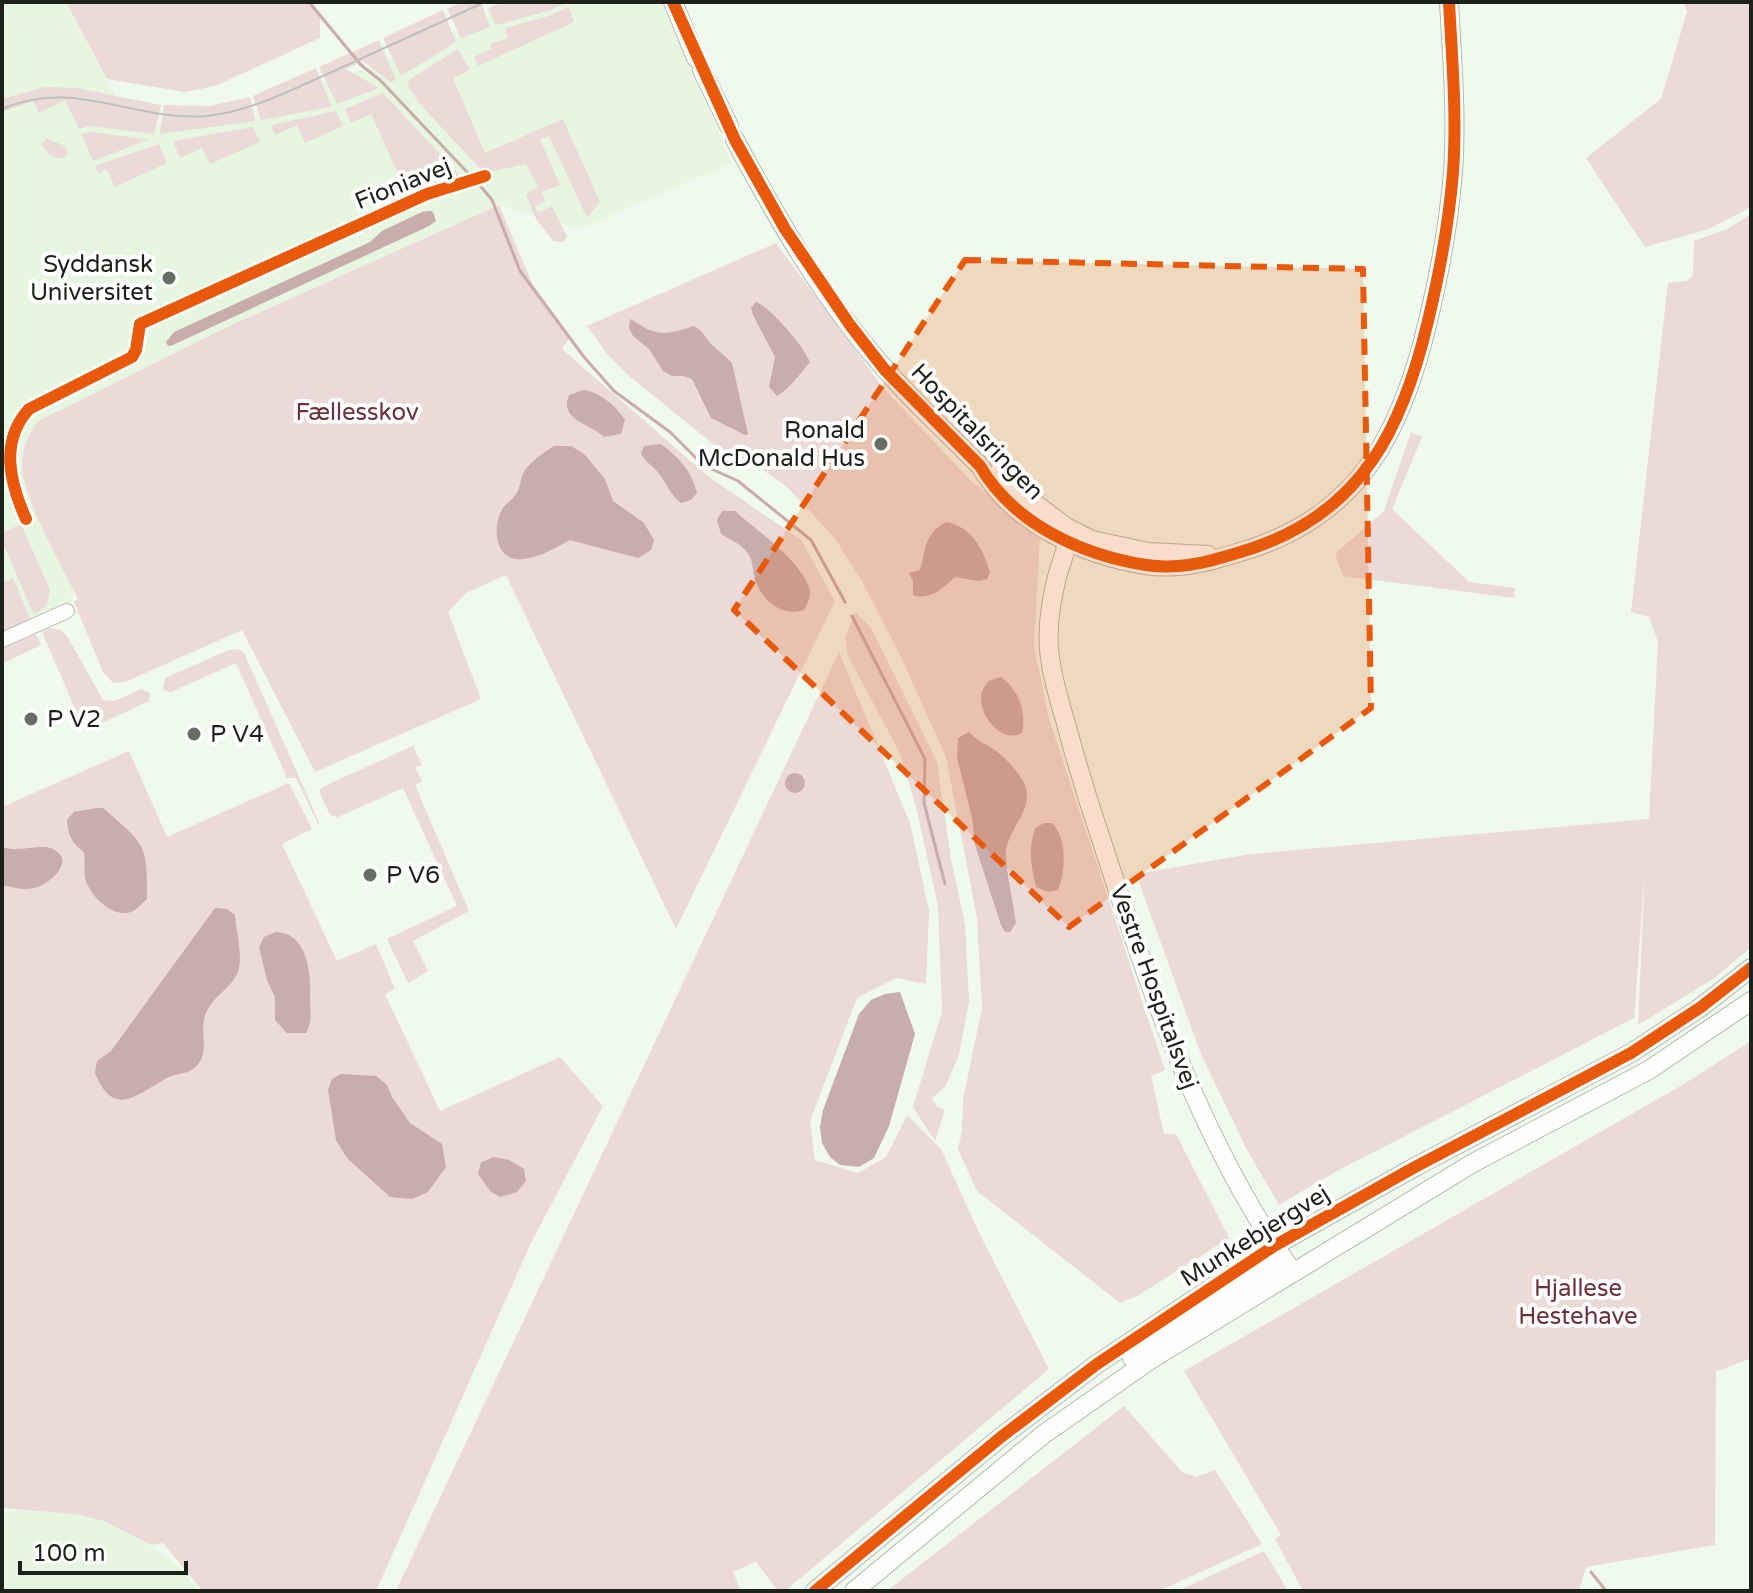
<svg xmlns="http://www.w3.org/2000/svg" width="1753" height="1593" viewBox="0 0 1753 1593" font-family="'Varela Round',sans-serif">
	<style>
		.built { fill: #e6f6e0 }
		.green { fill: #ebdad7 }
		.water { fill: #c9acac }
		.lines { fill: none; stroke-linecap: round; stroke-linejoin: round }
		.stream { stroke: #c9acac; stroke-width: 3 }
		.street-casing { stroke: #b1b8af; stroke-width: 16 }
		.secondary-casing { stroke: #b1b8af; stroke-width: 20 }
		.street { stroke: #fdfefc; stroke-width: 14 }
		.secondary { stroke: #fdfefc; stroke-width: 18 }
		.tram { stroke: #bfc1bd; stroke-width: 2 }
		.cycleway-casing { stroke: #fff; stroke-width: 17 }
		.cycleway { stroke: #e8590c; stroke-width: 12 }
		.marked { fill: #e8590c; fill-opacity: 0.2; stroke: #e8590c; stroke-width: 6; stroke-dasharray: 16 10; stroke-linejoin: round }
		.poi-dot { fill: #666d64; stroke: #fff; stroke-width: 3 }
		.labels { text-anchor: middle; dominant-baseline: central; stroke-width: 8; stroke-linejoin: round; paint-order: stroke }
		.street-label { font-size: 24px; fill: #1c221a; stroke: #fff }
		.poi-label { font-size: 24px; fill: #1c221a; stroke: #fff; text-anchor: start }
		.park-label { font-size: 24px; fill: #6c313c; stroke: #fff }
	</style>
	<rect width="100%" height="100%" fill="#f0f9ed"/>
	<g class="built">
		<polygon points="2,2 66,2 130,125 229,121 381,63 521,2 661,2 732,163 579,229 499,205 225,328 38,421 26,439 21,464 28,496 75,592 70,595 74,602 2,634"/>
		<polygon points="20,1510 75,1514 104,1521 129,1532 175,1563 199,1591 2,1591 2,1513"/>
	</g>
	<g class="green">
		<polygon points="66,2 311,2 320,17 320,38 215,86 185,92 107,79"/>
		<polygon points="462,2 481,2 490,27 461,38 447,9"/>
		<polygon points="502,2 568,2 551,10 496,25 488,8"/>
		<polygon points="1683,2 1751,2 1751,207 1709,229 1645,247 1586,158 1661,99 1687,12"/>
		<polygon points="569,7 574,22 478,66 474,57 492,49 490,44 508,38 505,28 546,17"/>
		<polygon points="443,10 456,42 401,76 383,38"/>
		<polygon points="379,40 396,80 390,82 363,61 346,69 379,88 337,104 319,67"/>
		<polygon points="458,49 470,70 453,78 485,153 563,119 600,202 587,218 549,136 540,139 560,185 542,192 545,201 535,206 538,213 552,206 567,237 563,242 553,241 536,219 526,194 538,187 526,164 484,173 419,103 408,87 409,80"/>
		<polygon points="316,68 331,105 330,107 261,120 253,96"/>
		<polygon points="44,87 76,88 161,105 155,131 153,134 90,126 79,129 65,100 39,113 33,101 2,112 2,99"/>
		<polygon points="383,93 463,179 394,205 390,197 405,189 371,114 351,123 345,109"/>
		<polygon points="250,97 255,121 160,134 164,105 209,106"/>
		<polygon points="336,111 343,126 305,143 297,125 275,135 271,125"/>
		<polygon points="253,127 260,142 210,164 202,148 180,158 173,141"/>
		<polygon points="92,132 145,139 147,140 93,161 81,134"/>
		<path d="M47 139 63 145 68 152 66 157C56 161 46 154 41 144Z"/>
		<polygon points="159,144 167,163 115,187 106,169 98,173 95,166"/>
		<path d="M499 205 532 283 570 337 562 349 709 477 801 540 835 601 676 929 506 575 466 593 448 612 481 699 315 772 242 630 125 682 113 683 103 672 74 602 78 599C63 568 19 493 22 461 23 445 29 434 38 421L225 328Z"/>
		<polygon points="1751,214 1751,947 1716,977 1638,1025 1645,869 1634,1018 1335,1172 1279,1205 1247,1150 1201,1054 1136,874 1251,854 1649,819 1658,642 1649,617 1631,612 1668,283 1687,281 1693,276 1694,241 1727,229"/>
		<polygon points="776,243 884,389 972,482 1040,535 1034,647 1049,719 1165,1070 1151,1076 1164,1134 1176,1134 1229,1238 1139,1295 1120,1303 977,1191 958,1149 962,1131 963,1100 982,1008 977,918 946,757 901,657 862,581 834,537 787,487 763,470 718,448 628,375 608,355 587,326"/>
		<polygon points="1411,432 1422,437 1392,509 1469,582 1515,588 1514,598 1343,576 1335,554 1384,511"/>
		<polygon points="21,524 50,590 47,605 34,615 2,541 2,533"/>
		<polygon points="13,578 30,618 2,633 2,583"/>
		<polygon points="855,612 871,628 937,762 951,859 965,925 969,1002 959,1055 945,1087 932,1098 936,1106 945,1110 935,1141 913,1107 942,1012 938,906 916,807 900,753 848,656 845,638"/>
		<polygon points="50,628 61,630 67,636 103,700 115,701 141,689 150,693 149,701 102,723 77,713 42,632"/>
		<polygon points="36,634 41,645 2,664 2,648"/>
		<polygon points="239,649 244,653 319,822 319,826 296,778 287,778 236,663 171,692 163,690 165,678 229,650"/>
		<polygon points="839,652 910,823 929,911 926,984 896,978 857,998 810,1121 815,1160 858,1173 886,1157 907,1115 941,1149 980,1235 1049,1369 785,1591 778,1591 756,1562 733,1572 741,1591 396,1591"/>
		<polygon points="413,746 422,765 415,767 422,781 415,785 469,911 413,941 428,971 408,983 387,939 457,906 403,788 338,817 330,815 319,791 322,787"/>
		<polygon points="129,751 167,837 289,783 312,829 282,844 337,961 376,944 395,989 385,994 440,1111 560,1057 603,1106 530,1245 376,1591 203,1591 163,1543 151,1545 104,1521 75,1514 2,1508 2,807"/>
		<polygon points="1751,1041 1751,1358 1716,1372 1715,1545 1586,1567 1579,1591 1303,1591 1275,1539 1281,1535 1184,1371 1684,1084"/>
		<polygon points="1124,1406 1182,1472 1196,1477 1215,1470 1262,1544 1159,1591 887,1591"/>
		<polygon points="1264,1551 1288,1591 1177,1591"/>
	</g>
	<g class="water">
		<polygon points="430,211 433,212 436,221 429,226 173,345 168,346 166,342 174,332 370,242 382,231 422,212"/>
		<path d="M756 302C771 308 804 346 810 362 801 373 788 390 777 396L769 387 775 357 753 315 751 308Z"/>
		<path d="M630 319C637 322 641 326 647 329 665 337 677 331 694 326 703 331 705 337 712 345 719 352 726 356 732 363L748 434 745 435 711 418 692 379 683 376H672L663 371 649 349 633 336 629 328Z"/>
		<path d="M584 390C600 392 617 407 625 420L621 434 604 437C591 424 558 420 569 395Z"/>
		<path d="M661 444C679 458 692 471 697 493L691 500 681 503C670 494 668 486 660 475 654 466 646 463 641 454L644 446Z"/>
		<path d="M554 446H571L584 454 605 479 613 501 644 523 654 540 651 550 638 558 570 540C555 548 541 557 523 559 495 563 491 526 503 508 506 503 513 500 516 494 520 489 520 482 522 476 527 463 542 454 554 446Z"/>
		<path d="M722 511H735C756 530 800 560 809 587 812 595 808 603 804 610 783 617 763 602 756 582 752 572 754 560 747 552 741 544 729 539 721 534L717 520Z"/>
		<path d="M946 522C972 527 983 548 990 573L987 579 979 581 955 577C943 588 930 601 913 595V581L909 573 920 570C927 548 923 535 946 522Z"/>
		<path d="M1001 677C1018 689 1027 712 1022 733 1002 744 981 718 981 698 981 691 985 686 988 681Z"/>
		<path d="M969 732C978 742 989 745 999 753 1007 760 1018 772 1023 781 1037 806 1010 826 1006 850 1004 861 1014 907 1016 923L1010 932H1005L1001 925 975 845 972 818 957 758 958 738Z"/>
		<circle cx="795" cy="783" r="10"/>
		<path d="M96 808H103C144 844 148 843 147 899 141 904 135 913 126 913 108 914 89 894 85 878 84 870 85 860 84 852 72 843 68 836 67 820L74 812Z"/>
		<path d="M1044 823H1052C1067 838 1066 871 1058 890L1048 892 1036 887C1031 866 1028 849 1035 828Z"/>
		<path d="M2 847C19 853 40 843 53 849 77 861 49 885 34 888 23 891 13 887 2 885Z"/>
		<path d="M215 908 227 909 235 915C236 932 245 961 236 976 227 992 208 999 204 1020 201 1034 208 1050 199 1063 191 1075 179 1072 167 1078 136 1095 114 1119 95 1073L97 1061 111 1051Z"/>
		<path d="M276 932C307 933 311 972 310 995 310 1009 313 1020 306 1033H287L275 1020V997L267 980 259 947 264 937Z"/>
		<polygon points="900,992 915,1034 889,1126 874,1158 859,1167 840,1165 830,1157 822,1143 820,1127 823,1110 859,1014 871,1000 885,994"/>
		<polygon points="341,1074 376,1076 387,1085 392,1097 410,1123 442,1144 446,1167 428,1192 412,1199 390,1197 347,1158 336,1140 328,1090 332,1079"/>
		<polygon points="494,1157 509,1160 524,1169 526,1181 517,1192 500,1197 490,1191 478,1174 481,1162"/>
	</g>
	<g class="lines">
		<g class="stream">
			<polyline points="309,2 361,65 380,80 483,189 492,200 520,271 584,357 614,391 670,432 703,465 738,481 811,540 845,602"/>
			<polyline points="852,616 925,759 924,803 945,884"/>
			<polyline points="1591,1572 1606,1591"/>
		</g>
		<g class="street-casing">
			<polyline id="street" points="2,640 67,611"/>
		</g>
		<g class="secondary-casing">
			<g id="secondary">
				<polyline points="673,2 696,58"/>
				<polyline points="702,70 729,126"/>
				<path d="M735 140C778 220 825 302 886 370 915 404 949 434 980 466 1014 524 1082 555 1146 565 1183 571 1218 559 1253 548 1363 511 1403 427 1428 321 1440 271 1449 222 1453 172 1457 116 1452 58 1449 2"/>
				<polyline points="996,474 1066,527 1092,540 1148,552 1208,555"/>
				<path d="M1066 531C1069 548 1061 561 1057 577 1051 601 1047 625 1049 649 1051 673 1058 697 1065 720 1076 761 1088 801 1102 842 1151 992 1200 1141 1292 1271"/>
				<polyline points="1132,1358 1167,1332 1271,1267 1275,1261 1274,1246"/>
				<polyline points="815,1591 1001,1437 1097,1364 1274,1246 1415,1167 1631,1053 1701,1007 1751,968"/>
				<polyline points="854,1591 1044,1434 1150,1360 1473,1163 1649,1070 1751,1001"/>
			</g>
		</g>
		<use href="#street" class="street"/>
		<use href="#secondary" class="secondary"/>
		<path class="tram" d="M2 109C74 77 134 122 207 116 252 111 293 89 334 71 384 48 434 25 485 2"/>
		<g class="cycleway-casing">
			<g id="cycleway">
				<path d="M673 2 735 140 785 229 850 325 885 370 980 466C1014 524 1082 555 1146 565 1183 571 1218 559 1253 548 1363 511 1403 427 1428 321 1440 271 1449 222 1453 172 1457 116 1452 58 1449 2"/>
				<path d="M26 519C9 481 0 441 29 409L132 357 136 350 140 324 427 194 485 176"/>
				<polyline points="815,1591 1001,1437 1097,1364 1274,1246 1415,1167 1631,1053 1701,1007 1751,968"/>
			</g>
		</g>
		<use href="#cycleway" class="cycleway"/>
	</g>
	<path class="marked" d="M965 260 1363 269 1371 708 1069 927 734 610Z"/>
	<g class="poi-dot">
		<circle cx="169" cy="278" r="8"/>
		<circle cx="881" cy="444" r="8"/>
		<circle cx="31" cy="719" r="8"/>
		<circle cx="194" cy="734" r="8"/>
		<circle cx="370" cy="875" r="8"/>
	</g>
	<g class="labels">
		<g class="street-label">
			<text transform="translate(403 184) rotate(-22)">Fioniavej</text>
			<text transform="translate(977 432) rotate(46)">Hospitalsringen</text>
			<text transform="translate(1154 987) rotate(70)">Vestre Hospitalsvej</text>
			<text transform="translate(1255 1236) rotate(-32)">Munkebjergvej</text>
		</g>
		<g class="poi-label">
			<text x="153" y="264" text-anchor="end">Syddansk<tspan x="153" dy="28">Universitet</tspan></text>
			<text x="865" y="430" text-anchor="end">Ronald<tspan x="865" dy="28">McDonald Hus</tspan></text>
			<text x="47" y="719">P V2</text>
			<text x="210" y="734">P V4</text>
			<text x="386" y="875">P V6</text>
		</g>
		<g class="park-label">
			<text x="357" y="412">Fællesskov</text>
			<text x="1578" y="1288">Hjallese<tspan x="1578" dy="28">Hestehave</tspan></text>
		</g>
	</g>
	<rect width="1753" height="1593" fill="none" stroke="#1c221a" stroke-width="8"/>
	<path d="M20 1561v12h166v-12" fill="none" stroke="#1c221a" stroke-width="4"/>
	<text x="32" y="1561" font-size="24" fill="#1c221a" stroke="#ffffff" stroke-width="6" paint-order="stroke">100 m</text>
</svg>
